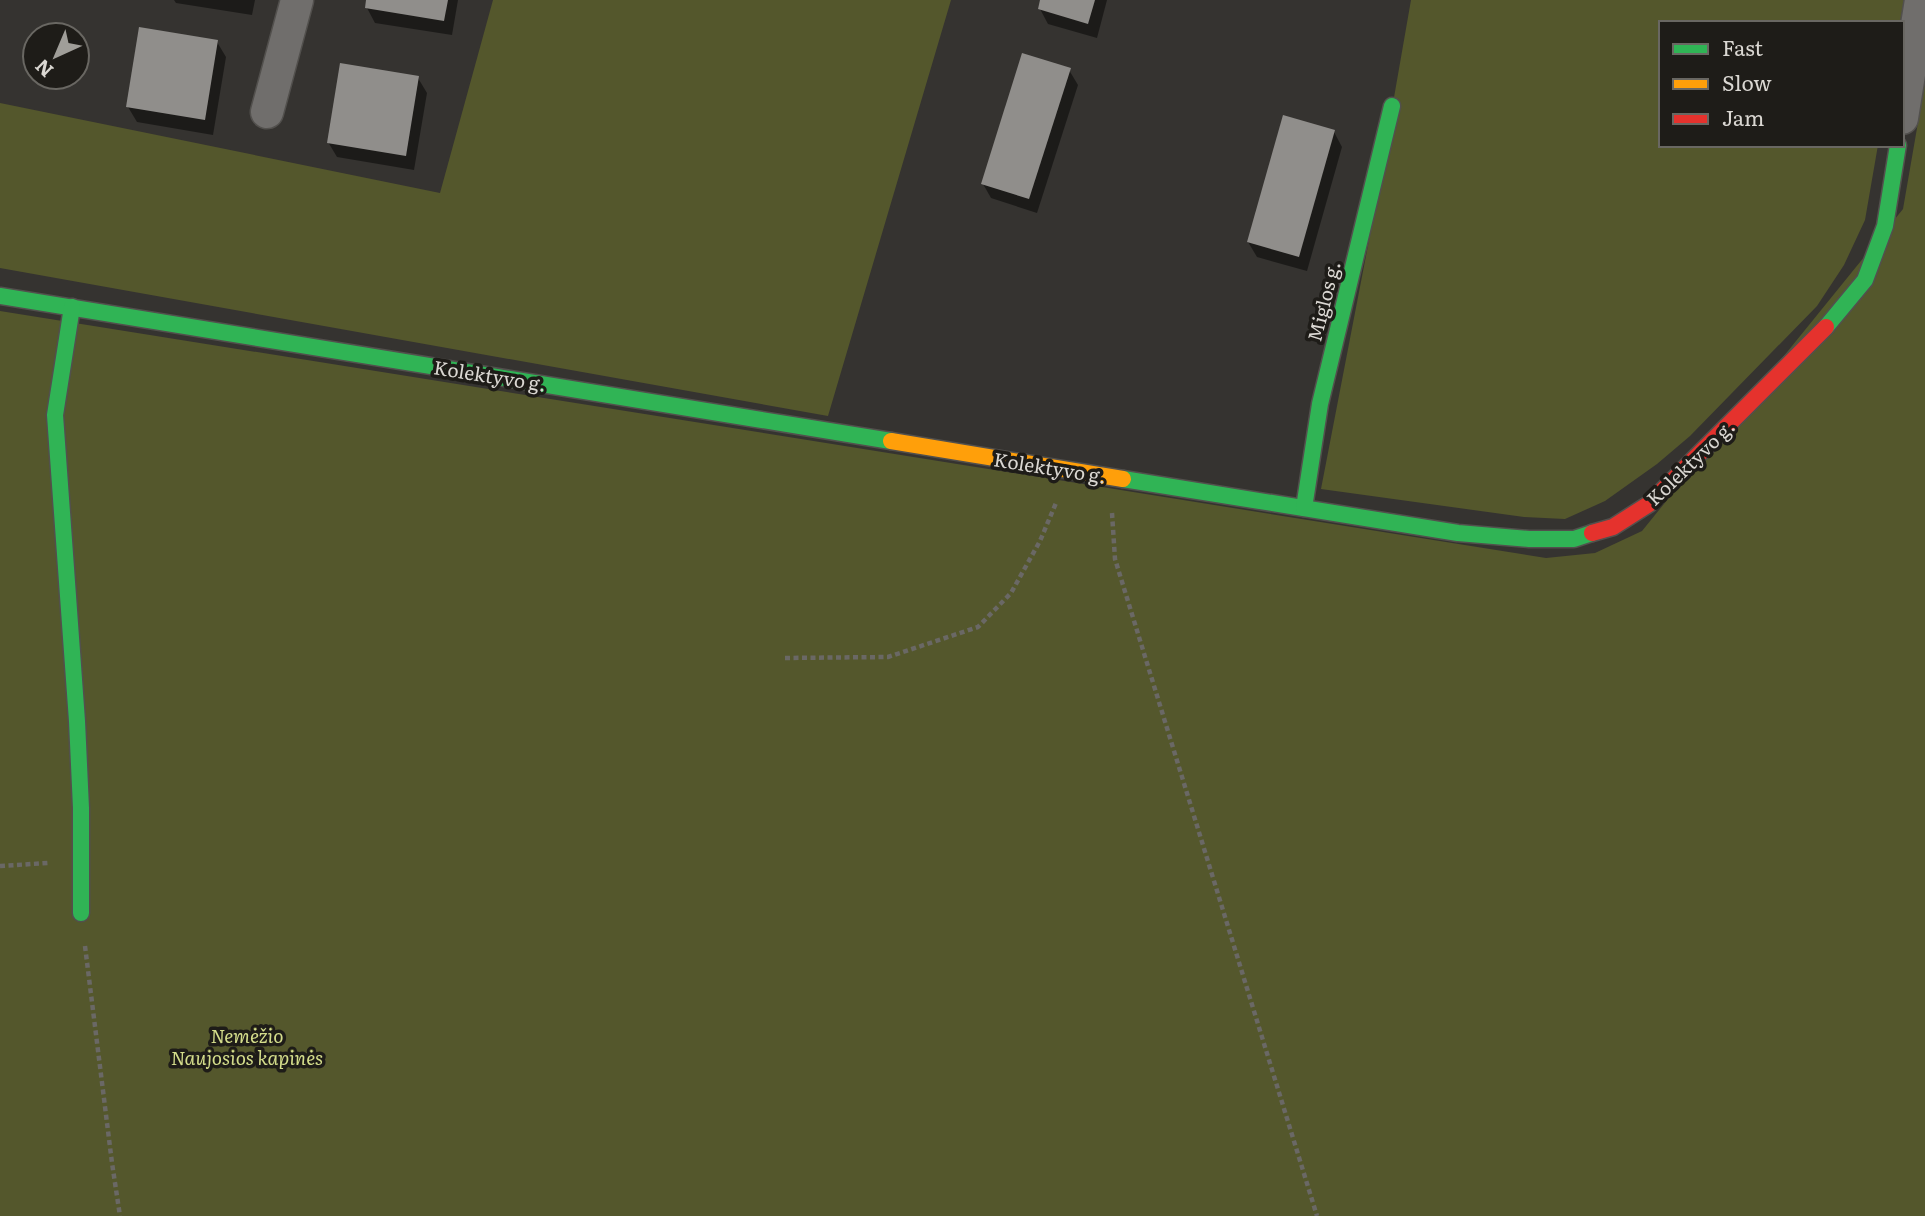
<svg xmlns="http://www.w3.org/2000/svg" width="1925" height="1216" viewBox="0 0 1925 1216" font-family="Literata,serif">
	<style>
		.green { fill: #54572c }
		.shadow { fill: #0007 }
		.building { fill: #908e8b }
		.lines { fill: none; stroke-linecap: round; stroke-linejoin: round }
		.street-casing { stroke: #52504d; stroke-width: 35 }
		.fast-casing { stroke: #52504d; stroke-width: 19 }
		.slow-casing { stroke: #52504d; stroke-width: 19 }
		.jam-casing { stroke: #52504d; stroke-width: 19 }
		.path { stroke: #6a6865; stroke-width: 4.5; stroke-dasharray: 5 3.5; stroke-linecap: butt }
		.street { stroke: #706e6c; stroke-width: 32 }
		.fast { stroke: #30b455; stroke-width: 16 }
		.slow { stroke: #ff9f0a; stroke-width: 16 }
		.jam { stroke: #e5322d; stroke-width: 16 }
		.labels { text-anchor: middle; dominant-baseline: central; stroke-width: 7; stroke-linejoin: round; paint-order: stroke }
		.street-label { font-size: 19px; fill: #dad7d2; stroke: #1e1c18 }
		.park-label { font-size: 19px; font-style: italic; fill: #d4dd8b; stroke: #1e1c18 }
	</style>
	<rect width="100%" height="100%" fill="#353330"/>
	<g class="green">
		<polygon points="493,0 951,0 828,416 0,268 0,103 440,193"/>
		<polygon points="1411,0 1904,0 1900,23 1661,23 1661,145 1878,145 1865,220 1844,265 1817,306 1690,436 1657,464 1605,501 1565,519 1524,517 1321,489 1370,235"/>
		<polygon points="1925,82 1925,1216 0,1216 0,311 1546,558 1595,553 1642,531 1903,209"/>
	</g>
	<g class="shadow">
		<polygon points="174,0 255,0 252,15 176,3"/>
		<polygon points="368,0 458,0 452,35 375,23 367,8"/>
		<polygon points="1042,0 1107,0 1097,38 1048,24 1040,9"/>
		<polygon points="217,42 226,57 213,135 137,122 128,107"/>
		<polygon points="1069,70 1078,85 1037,213 991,198 983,184"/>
		<polygon points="418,78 427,93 414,170 337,157 328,142"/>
		<polygon points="1334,132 1342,147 1307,271 1257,257 1248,242"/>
	</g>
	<g class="building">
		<polygon points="366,0 448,0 444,21 365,8"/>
		<polygon points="1040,0 1095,0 1088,24 1038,9"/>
		<polygon points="139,27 218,40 205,120 126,107"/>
		<polygon points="1022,53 1071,68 1029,199 981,184"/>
		<polygon points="340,63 419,76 406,156 327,143"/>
		<polygon points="1283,115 1335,130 1299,257 1247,242"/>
	</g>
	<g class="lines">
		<g class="street-casing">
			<g id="street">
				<polyline points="267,112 297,0"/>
				<polyline points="1902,118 1921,0"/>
			</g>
		</g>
		<g class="fast-casing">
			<g id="fast">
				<polyline points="0,296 891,441"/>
				<polyline points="72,307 55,415 77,721 81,808 81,913"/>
				<polyline points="1826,327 1865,280 1885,226 1898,145"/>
				<polyline points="1123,479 1458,533 1529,539 1574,539 1592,533"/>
				<polyline points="1304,508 1320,404 1392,106"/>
			</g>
		</g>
		<g class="slow-casing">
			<polyline id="slow" points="891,441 1123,479"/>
		</g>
		<g class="jam-casing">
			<polyline id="jam" points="1592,533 1613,527 1649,504 1826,327"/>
		</g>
		<g class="path">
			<polyline points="1112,513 1115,559 1317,1216"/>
			<polyline points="785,658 888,657 978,627 1011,593 1040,541 1056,503"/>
			<polyline points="0,866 48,863"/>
			<polyline points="85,946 112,1163 120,1216"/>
		</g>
		<use href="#street" class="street"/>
		<use href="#fast" class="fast"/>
		<use href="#slow" class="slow"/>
		<use href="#jam" class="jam"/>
	</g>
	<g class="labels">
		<g class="street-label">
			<text transform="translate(1323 301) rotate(-76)">Miglos g.</text>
			<text transform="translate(490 375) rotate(9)">Kolektyvo g.</text>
			<text transform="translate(1690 462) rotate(-44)">Kolektyvo g.</text>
			<text transform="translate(1050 467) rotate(9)">Kolektyvo g.</text>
		</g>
		<g class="park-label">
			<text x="247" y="1035">Nemėžio<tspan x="247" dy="22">Naujosios kapinės</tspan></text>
		</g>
	</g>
	<rect x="1659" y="21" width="245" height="126" fill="#1e1c18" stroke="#696762" stroke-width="2"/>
	<rect x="1673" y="44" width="35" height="10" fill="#30b455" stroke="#696762" stroke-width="2"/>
	<text x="1722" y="56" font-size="21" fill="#dad7d2">Fast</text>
	<rect x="1673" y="79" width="35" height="10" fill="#ff9f0a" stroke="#696762" stroke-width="2"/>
	<text x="1722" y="91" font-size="21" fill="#dad7d2">Slow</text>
	<rect x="1673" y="114" width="35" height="10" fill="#e5322d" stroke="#696762" stroke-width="2"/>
	<text x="1722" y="126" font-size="21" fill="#dad7d2">Jam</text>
	<g transform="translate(56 56) rotate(224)"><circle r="33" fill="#1e1c18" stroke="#696762" stroke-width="2"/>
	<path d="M0-5L12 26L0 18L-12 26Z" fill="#a09e99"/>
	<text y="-10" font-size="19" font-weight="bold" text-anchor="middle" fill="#dad7d2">N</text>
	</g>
</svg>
